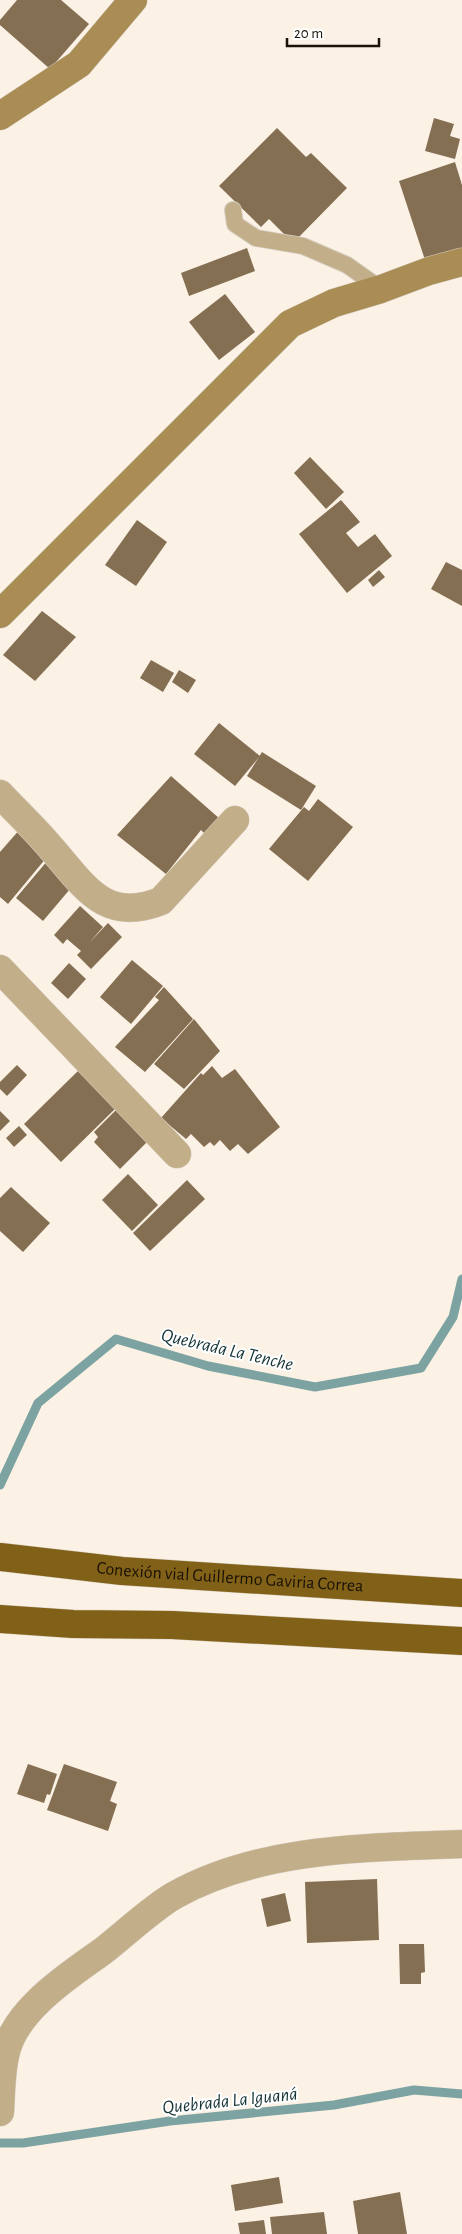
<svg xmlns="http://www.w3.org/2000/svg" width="462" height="2234" viewBox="0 0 462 2234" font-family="'Alegreya Sans',sans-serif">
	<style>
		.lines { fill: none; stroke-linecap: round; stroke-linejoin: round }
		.stream { stroke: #7ca3a1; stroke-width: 9 }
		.building { fill: #856f53 }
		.lane-casing { stroke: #d7cdc1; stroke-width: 18 }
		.street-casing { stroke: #d7cdc1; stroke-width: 29 }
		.secondary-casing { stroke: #d7cdc1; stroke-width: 29 }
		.highway-casing { stroke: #d7cdc1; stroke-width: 29 }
		.lane { stroke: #c2af8a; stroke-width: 16 }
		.street { stroke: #c2af8a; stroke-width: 28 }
		.secondary { stroke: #a98d55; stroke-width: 28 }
		.highway { stroke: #816117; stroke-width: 28 }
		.labels { text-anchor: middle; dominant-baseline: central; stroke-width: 4; stroke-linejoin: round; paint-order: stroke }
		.street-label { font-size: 18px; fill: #1a1207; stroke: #fff }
		.water-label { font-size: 19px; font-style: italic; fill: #163436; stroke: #fff }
	</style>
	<rect width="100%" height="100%" fill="#fbf1e5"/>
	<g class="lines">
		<g class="stream">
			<polyline points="0,1485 38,1403 116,1339 208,1366 315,1387 421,1368 453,1317 462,1279"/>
			<polyline points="0,2143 23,2143 170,2121 334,2105 414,2090 462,2094"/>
		</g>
	</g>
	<g class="building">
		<polygon points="17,0 61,0 89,24 50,69 0,25 0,20"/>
		<polygon points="434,118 454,124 450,136 460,139 455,159 425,151"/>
		<polygon points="277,128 306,157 311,153 347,188 293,243 269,219 261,227 219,186"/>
		<polygon points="455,162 462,185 462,250 426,263 399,181"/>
		<polygon points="247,248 255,271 189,296 181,273"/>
		<polygon points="225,294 255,332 219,360 189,322"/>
		<polygon points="310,457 344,492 326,509 294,473"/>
		<polygon points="341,500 360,522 346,533 358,547 375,534 392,556 347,593 299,534"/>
		<polygon points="137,520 167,542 136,586 105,565"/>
		<polygon points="446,562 462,570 462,606 431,589"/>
		<polygon points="379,570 385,577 373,587 368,580"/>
		<polygon points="42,611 76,637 35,681 3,655"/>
		<polygon points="151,660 174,673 163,692 140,678"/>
		<polygon points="179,670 196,680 188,693 172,682"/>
		<polygon points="219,723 260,756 235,786 194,754"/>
		<polygon points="262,752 316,786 301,810 247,776"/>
		<polygon points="171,776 220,819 206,835 201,830 166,874 117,835"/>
		<polygon points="318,799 353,827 308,881 269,849 304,807 309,811"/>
		<polygon points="21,828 47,857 8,904 0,897 0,852"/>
		<polygon points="48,860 76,882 43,921 16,898"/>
		<polygon points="80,906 103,927 89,943 108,923 122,937 91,969 77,955 81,951 67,939 63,944 54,935"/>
		<polygon points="132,960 163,986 131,1024 100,997"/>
		<polygon points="69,963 86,979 68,999 51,983"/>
		<polygon points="164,987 193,1019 145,1072 115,1047 159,1000 155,997"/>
		<polygon points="194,1019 220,1051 184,1089 154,1064"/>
		<polygon points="17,1065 27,1075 7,1096 0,1089 0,1082"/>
		<polygon points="212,1066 222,1078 235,1069 280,1127 248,1154 238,1144 230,1151 220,1140 214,1146 210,1142 204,1147 191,1134 186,1139 161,1118 201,1073 203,1075"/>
		<polygon points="81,1068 118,1106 61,1162 24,1124"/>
		<polygon points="120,1106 151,1138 120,1169 94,1142 98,1137 94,1132"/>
		<polygon points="0,1111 10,1121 0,1131"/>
		<polygon points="19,1126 27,1135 14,1147 6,1138"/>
		<polygon points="128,1174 158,1205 132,1231 102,1200"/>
		<polygon points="187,1180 205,1199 150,1251 133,1233"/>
		<polygon points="11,1187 50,1223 23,1252 0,1231 0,1198"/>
		<polygon points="28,1764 57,1774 50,1795 47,1794 44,1803 17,1794"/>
		<polygon points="64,1764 117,1782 110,1801 117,1804 108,1831 47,1810"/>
		<polygon points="377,1879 379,1940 307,1943 305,1882"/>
		<polygon points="285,1893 291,1921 267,1927 261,1899"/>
		<polygon points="399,1944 424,1944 425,1972 421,1973 421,1984 400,1984"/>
		<polygon points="279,2177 283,2203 235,2211 231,2185"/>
		<polygon points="400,2192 407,2234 358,2234 353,2201"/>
		<polygon points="324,2212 327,2234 272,2234 270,2217"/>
		<polygon points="264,2220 266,2234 240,2234 238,2223"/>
	</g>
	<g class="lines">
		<g class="lane-casing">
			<polyline id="lane" points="233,210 235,224 256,238 303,246 347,265 381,289"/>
		</g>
		<g class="street-casing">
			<g id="street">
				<path d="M0 794C17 812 35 829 51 848 84 885 104 924 161 901L235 820"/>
				<polyline points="0,969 177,1154"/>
				<path d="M0 2112C1 2094 1 2074 5 2056 13 2011 68 1976 103 1951 125 1934 152 1908 175 1895 261 1847 366 1848 462 1844"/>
			</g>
		</g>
		<g class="secondary-casing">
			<g id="secondary">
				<polyline points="0,116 79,64 133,0"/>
				<polyline points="0,614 290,324 334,303 381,289 429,271 462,262"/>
			</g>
		</g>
		<g class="highway-casing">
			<g id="highway">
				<path id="s1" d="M0 1557 122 1571 462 1593"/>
				<polyline points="0,1619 73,1624 172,1625 462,1641"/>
			</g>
		</g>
		<use href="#lane" class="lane"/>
		<use href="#street" class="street"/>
		<use href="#secondary" class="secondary"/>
		<use href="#highway" class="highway"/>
	</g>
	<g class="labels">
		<g class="street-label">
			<text stroke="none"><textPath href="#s1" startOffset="231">Conexión vial Guillermo Gaviria Correa</textPath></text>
		</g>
		<g class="water-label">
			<text transform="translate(227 1350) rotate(13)">Quebrada La Tenche</text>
			<text transform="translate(230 2101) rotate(-6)">Quebrada La Iguaná</text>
		</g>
	</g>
	<path d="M287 38v8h92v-8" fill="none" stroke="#1a1207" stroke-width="2.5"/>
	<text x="294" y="38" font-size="15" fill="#1a1207" stroke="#ffffff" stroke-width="4" paint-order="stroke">20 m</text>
</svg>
